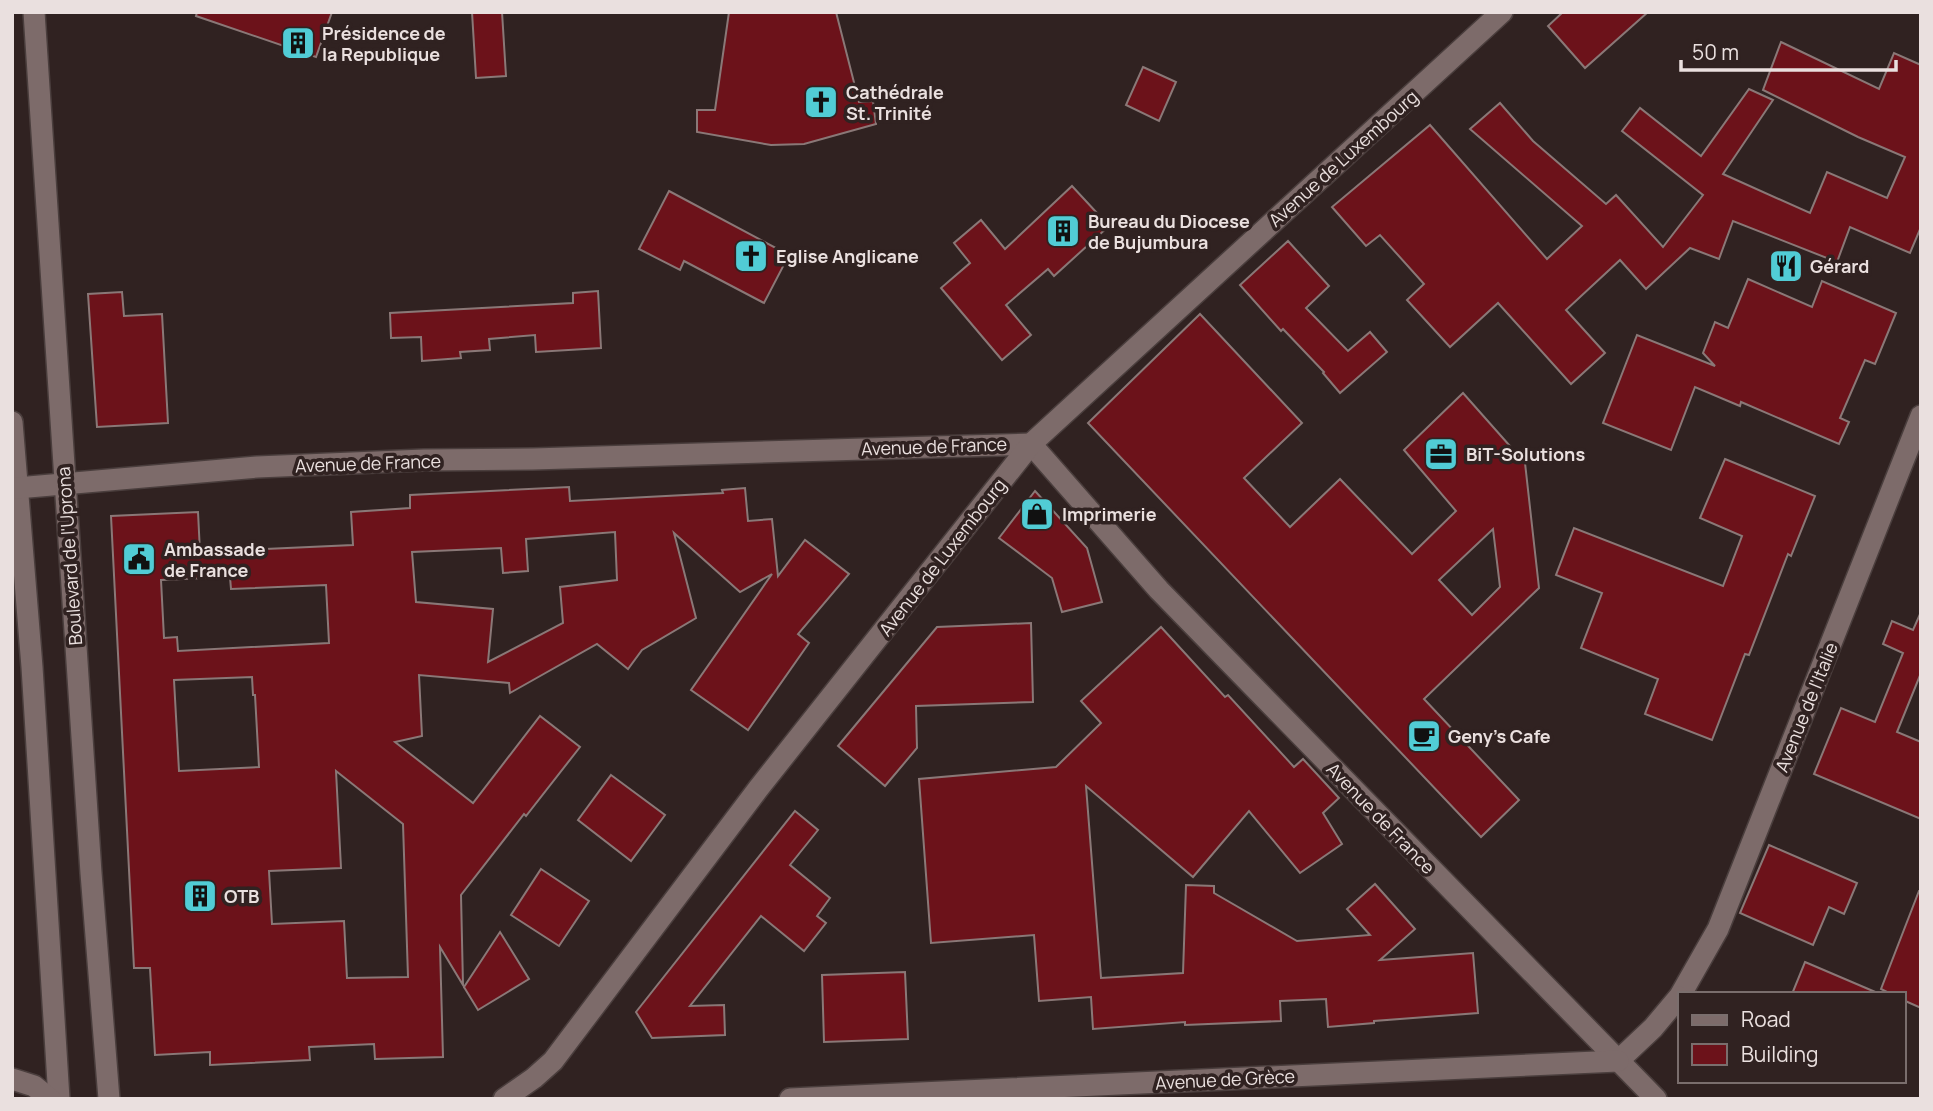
<svg xmlns="http://www.w3.org/2000/svg" width="1933" height="1111" viewBox="0 0 1933 1111" font-family="Manrope,sans-serif">
	<style>
		.building { fill: #6c121a; stroke: #8a7877; stroke-width: 2; fill-rule: evenodd }
		.lines { fill: none; stroke-linecap: round; stroke-linejoin: round }
		.minor-casing { stroke: #4a3e3d; stroke-width: 24 }
		.minor { stroke: #7d6b6a; stroke-width: 21 }
		.labels { text-anchor: middle; dominant-baseline: central; stroke-width: 7; stroke-linejoin: round; paint-order: stroke }
		.poi-label { font-size: 18px; font-weight: bold; fill: #eae0df; stroke: #302221; text-anchor: start }
		.street-label { font-size: 18px; fill: #eae0df; stroke: #302221 }
	</style>
	<rect width="100%" height="100%" fill="#302221"/>
	<g class="building">
		<polygon points="197,12 332,12 316,57 196,16"/>
		<polygon points="472,12 502,12 506,76 476,78"/>
		<polygon points="729,12 836,12 859,102 873,101 876,124 804,144 771,145 697,132 697,110 715,110"/>
		<polygon points="1563,12 1648,12 1585,68 1548,26"/>
		<polygon points="1781,42 1879,89 1894,53 1921,65 1921,227 1910,253 1850,227 1837,262 1733,221 1719,259 1690,248 1646,289 1620,260 1566,310 1605,353 1571,384 1498,303 1450,347 1407,300 1424,284 1380,235 1366,246 1332,207 1430,125 1547,259 1582,226 1470,129 1500,103 1533,141 1606,204 1616,195 1663,247 1703,195 1622,131 1640,108 1701,156 1749,89 1773,100 1723,174 1810,213 1827,172 1887,198 1905,157 1858,137 1763,90"/>
		<polygon points="1143,67 1176,82 1159,121 1126,105"/>
		<polygon points="1072,186 1109,226 1054,276 1048,269 1006,305 1031,335 1002,360 941,288 970,263 954,243 981,220 1005,249"/>
		<polygon points="669,191 789,255 764,303 684,261 680,270 639,249"/>
		<polygon points="1288,241 1329,286 1306,308 1348,351 1370,332 1387,352 1340,393 1323,373 1324,372 1283,329 1281,331 1240,285"/>
		<polygon points="1748,279 1812,307 1822,281 1896,313 1875,364 1865,360 1840,418 1849,422 1839,444 1741,402 1740,406 1695,387 1671,450 1603,423 1637,335 1715,366 1703,353 1715,322 1728,328"/>
		<polygon points="598,291 601,348 536,352 535,335 489,339 490,350 460,352 461,358 422,361 421,337 391,338 390,313 573,303 573,293"/>
		<polygon points="122,292 124,316 162,314 168,423 97,427 88,294"/>
		<path d="M1200 314 1302 423 1244 478 1290 527 1340 479 1412 554 1456 511 1404 450 1463 393 1525 463 1539 588 1424 699 1519 800 1481 837 1088 423ZM1493 529 1500 587 1472 615 1439 580Z"/>
		<polygon points="1725,459 1815,496 1791,556 1788,554 1749,655 1745,654 1712,740 1645,714 1658,679 1581,648 1602,593 1556,575 1574,528 1723,586 1742,536 1700,518"/>
		<path d="M569 487 570 501 723 493 722 490 745 488 748 521 772 519 778 576 805 540 849 574 798 634 809 643 748 730 691 690 772 574 740 592 674 533 696 618 642 650 628 669 597 644 510 693 509 683 419 675 422 736 395 742 473 803 540 716 580 747 526 816 524 814 461 895 463 985 440 947 443 1057 375 1059 374 1044 309 1047 310 1060 210 1065V1052L155 1055 150 968H134L111 516 198 512 200 552 353 545 351 512 410 508V495ZM615 532 617 580 560 587 563 623 488 662 493 609 416 602 412 552 501 548 503 573 528 571 526 539ZM230 577 231 589 326 585 329 643 178 651 177 637 164 638 161 580ZM252 677 253 695H255L259 767 179 771 174 680ZM336 771 403 824 408 977 347 978 344 921 272 924 269 871 341 868Z"/>
		<polygon points="1035,491 1087,548 1102,602 1062,612 1052,578 999,538"/>
		<polygon points="1921,612 1921,673 1897,732 1921,742 1921,819 1814,774 1841,708 1875,722 1903,653 1883,644 1892,621 1913,630"/>
		<polygon points="1031,623 1033,702 916,706 917,748 885,786 838,746 937,627"/>
		<polygon points="1161,627 1225,697 1228,695 1294,767 1303,759 1339,798 1323,813 1342,844 1300,873 1249,811 1193,877 1086,786 1101,978 1183,973 1186,885 1214,886 1214,893 1297,941 1370,935 1347,909 1375,884 1415,929 1380,960 1473,953 1478,1013 1374,1021 1374,1023 1328,1027 1326,999 1280,1001 1281,1021 1185,1025 1185,1022 1093,1029 1091,997 1039,1001 1034,935 931,943 919,779 1056,767 1101,723 1081,701"/>
		<polygon points="611,775 665,815 631,861 578,820"/>
		<polygon points="795,811 818,830 790,865 830,898 817,916 826,923 804,951 761,916 690,1006 724,1005 725,1035 652,1038 636,1012"/>
		<polygon points="1769,845 1857,883 1844,914 1829,907 1813,945 1740,913"/>
		<polygon points="541,869 589,901 559,946 511,915"/>
		<polygon points="1919,891 1921,891 1921,1008 1903,1000 1903,994 1891,994 1881,989"/>
		<polygon points="500,932 529,979 478,1010 464,987"/>
		<polygon points="1805,962 1880,994 1792,994"/>
		<polygon points="905,972 908,1039 824,1042 822,975"/>
	</g>
	<g class="lines">
		<g class="minor-casing">
			<g id="minor">
				<polyline points="34,12 91,873 109,1099"/>
				<polyline points="12,422 32,667 59,1099"/>
				<polyline points="17,488 257,467 424,460 533,459 1031,444 1159,590 1656,1099"/>
				<polyline points="1681,994 1718,929 1921,416"/>
				<polyline points="1618,1061 1653,1028 1679,997"/>
				<polyline points="12,1079 34,1086 50,1099"/>
				<polyline points="504,1099 534,1078 553,1061 758,789 1031,444 1502,12"/>
				<polyline points="790,1099 1618,1061"/>
			</g>
		</g>
		<use href="#minor" class="minor"/>
	</g>
	<defs>
		<g id="building-square" transform="scale(1.75)"><rect x="-9" y="-9" width="18" height="18" rx="4" fill="#51ccd5" stroke="#302221"/><path d="M-4-6H4V6H1V3H-1V6H-4ZM-2.5-4.3h1.7v1.8h-1.7ZM.8-4.3h1.7v1.8H.8ZM-2.5-1h1.7V.8h-1.7ZM.8-1h1.7V.8H.8Z" fill="#111"/></g>
		<g id="church-square" transform="scale(1.75)"><rect x="-9" y="-9" width="18" height="18" rx="4" fill="#51ccd5" stroke="#302221"/><path d="M-1.2-6h2.4v3.5h3.3v2.4h-3.3V6h-2.4V-.1h-3.3v-2.4h3.3Z" fill="#111"/></g>
		<g id="restaurant-square" transform="scale(1.75)"><rect x="-9" y="-9" width="18" height="18" rx="4" fill="#51ccd5" stroke="#302221"/><path d="M-5-6h1v4h1v-4h1v4h1v-4h1v5L-1.5 .5V6h-2V.5L-5-1ZM5-6V6H3V1.5H1.5Q1.5-4 5-6Z" fill="#111"/></g>
		<g id="office-square" transform="scale(1.75)"><rect x="-9" y="-9" width="18" height="18" rx="4" fill="#51ccd5" stroke="#302221"/><path d="M-6-3h4V-5.5h4V-3h4V5H-6ZM-1-4.5V-3h2v-1.5ZM-6 0V1H6V0Z" fill="#111"/></g>
		<g id="shop-square" transform="scale(1.75)"><rect x="-9" y="-9" width="18" height="18" rx="4" fill="#51ccd5" stroke="#302221"/><path d="M-5-2.5h2.3a2.7 3.5 0 0 1 5.4 0H5L5.5 6h-11ZM-1.5-2.5h3a1.5 2.3 0 0 0-3 0Z" fill="#111"/></g>
		<g id="civic-square" transform="scale(1.75)"><rect x="-9" y="-9" width="18" height="18" rx="4" fill="#51ccd5" stroke="#302221"/><path d="M-.6-6.5H3V-4.5H.6V-3L4-1V1h2V6H-6V1h2V-1L-.6-3ZM-1.2 2.5V6h2.4V2.5Z" fill="#111"/></g>
		<g id="cafe-square" transform="scale(1.75)"><rect x="-9" y="-9" width="18" height="18" rx="4" fill="#51ccd5" stroke="#302221"/><path d="M-5.5-4.5H6V0H3Q3 3.5 0 3.5H-2.5Q-5.5 3.5-5.5 0ZM3-3.2v2h1.7v-2ZM-6 4.5H4V6H-6Z" fill="#111"/></g>
	</defs>
	<g fill-rule="evenodd">
		<use href="#building-square" x="298" y="43"/>
		<use href="#church-square" x="821" y="102"/>
		<use href="#building-square" x="1063" y="231"/>
		<use href="#church-square" x="751" y="256"/>
		<use href="#restaurant-square" x="1786" y="266"/>
		<use href="#office-square" x="1441" y="454"/>
		<use href="#shop-square" x="1037" y="514"/>
		<use href="#civic-square" x="139" y="559"/>
		<use href="#cafe-square" x="1424" y="736"/>
		<use href="#building-square" x="200" y="896"/>
	</g>
	<g class="labels">
		<g class="poi-label">
			<text x="322" y="33">Présidence de<tspan x="322" dy="21">la Republique</tspan></text>
			<text x="846" y="92">Cathédrale<tspan x="846" dy="21">St. Trinité</tspan></text>
			<text x="1088" y="221">Bureau du Diocese<tspan x="1088" dy="21">de Bujumbura</tspan></text>
			<text x="776" y="256">Eglise Anglicane</text>
			<text x="1810" y="266">Gérard</text>
			<text x="1466" y="454">BiT-Solutions</text>
			<text x="1062" y="514">Imprimerie</text>
			<text x="164" y="549">Ambassade<tspan x="164" dy="21">de France</tspan></text>
			<text x="1448" y="736">Geny's Cafe</text>
			<text x="224" y="896">OTB</text>
		</g>
		<g class="street-label">
			<text transform="translate(1343 158) rotate(-42)">Avenue de Luxembourg</text>
			<text transform="translate(934 446) rotate(-2)">Avenue de France</text>
			<text transform="translate(368 463) rotate(-2)">Avenue de France</text>
			<text transform="translate(69 556) rotate(-94)">Boulevard de l'Uprona</text>
			<text transform="translate(942 557) rotate(-52)">Avenue de Luxembourg</text>
			<text transform="translate(1806 707) rotate(-68)">Avenue de l'Italie</text>
			<text transform="translate(1381 818) rotate(46)">Avenue de France</text>
			<text transform="translate(1225 1079) rotate(-3)">Avenue de Grèce</text>
		</g>
	</g>
	<rect width="1933" height="1111" fill="none" stroke="#eae0df" stroke-width="28"/>
	<rect x="1678" y="992" width="228" height="91" fill="#302221" stroke="#7a6e6d" stroke-width="2"/>
	<rect x="1692" y="1015" width="35" height="10" fill="#7d6b6a" stroke="#7a6e6d" stroke-width="2"/>
	<text x="1741" y="1027" font-size="21" fill="#eae0df">Road</text>
	<rect x="1692" y="1044" width="35" height="21" fill="#6c121a" stroke="#7a6e6d" stroke-width="2"/>
	<text x="1741" y="1062" font-size="21" fill="#eae0df">Building</text>
	<path d="M1681 60v10h215v-10" fill="none" stroke="#eae0df" stroke-width="3.5"/>
	<text x="1692" y="60" font-size="21" fill="#eae0df" stroke="#302221" stroke-width="5" paint-order="stroke">50 m</text>
</svg>
